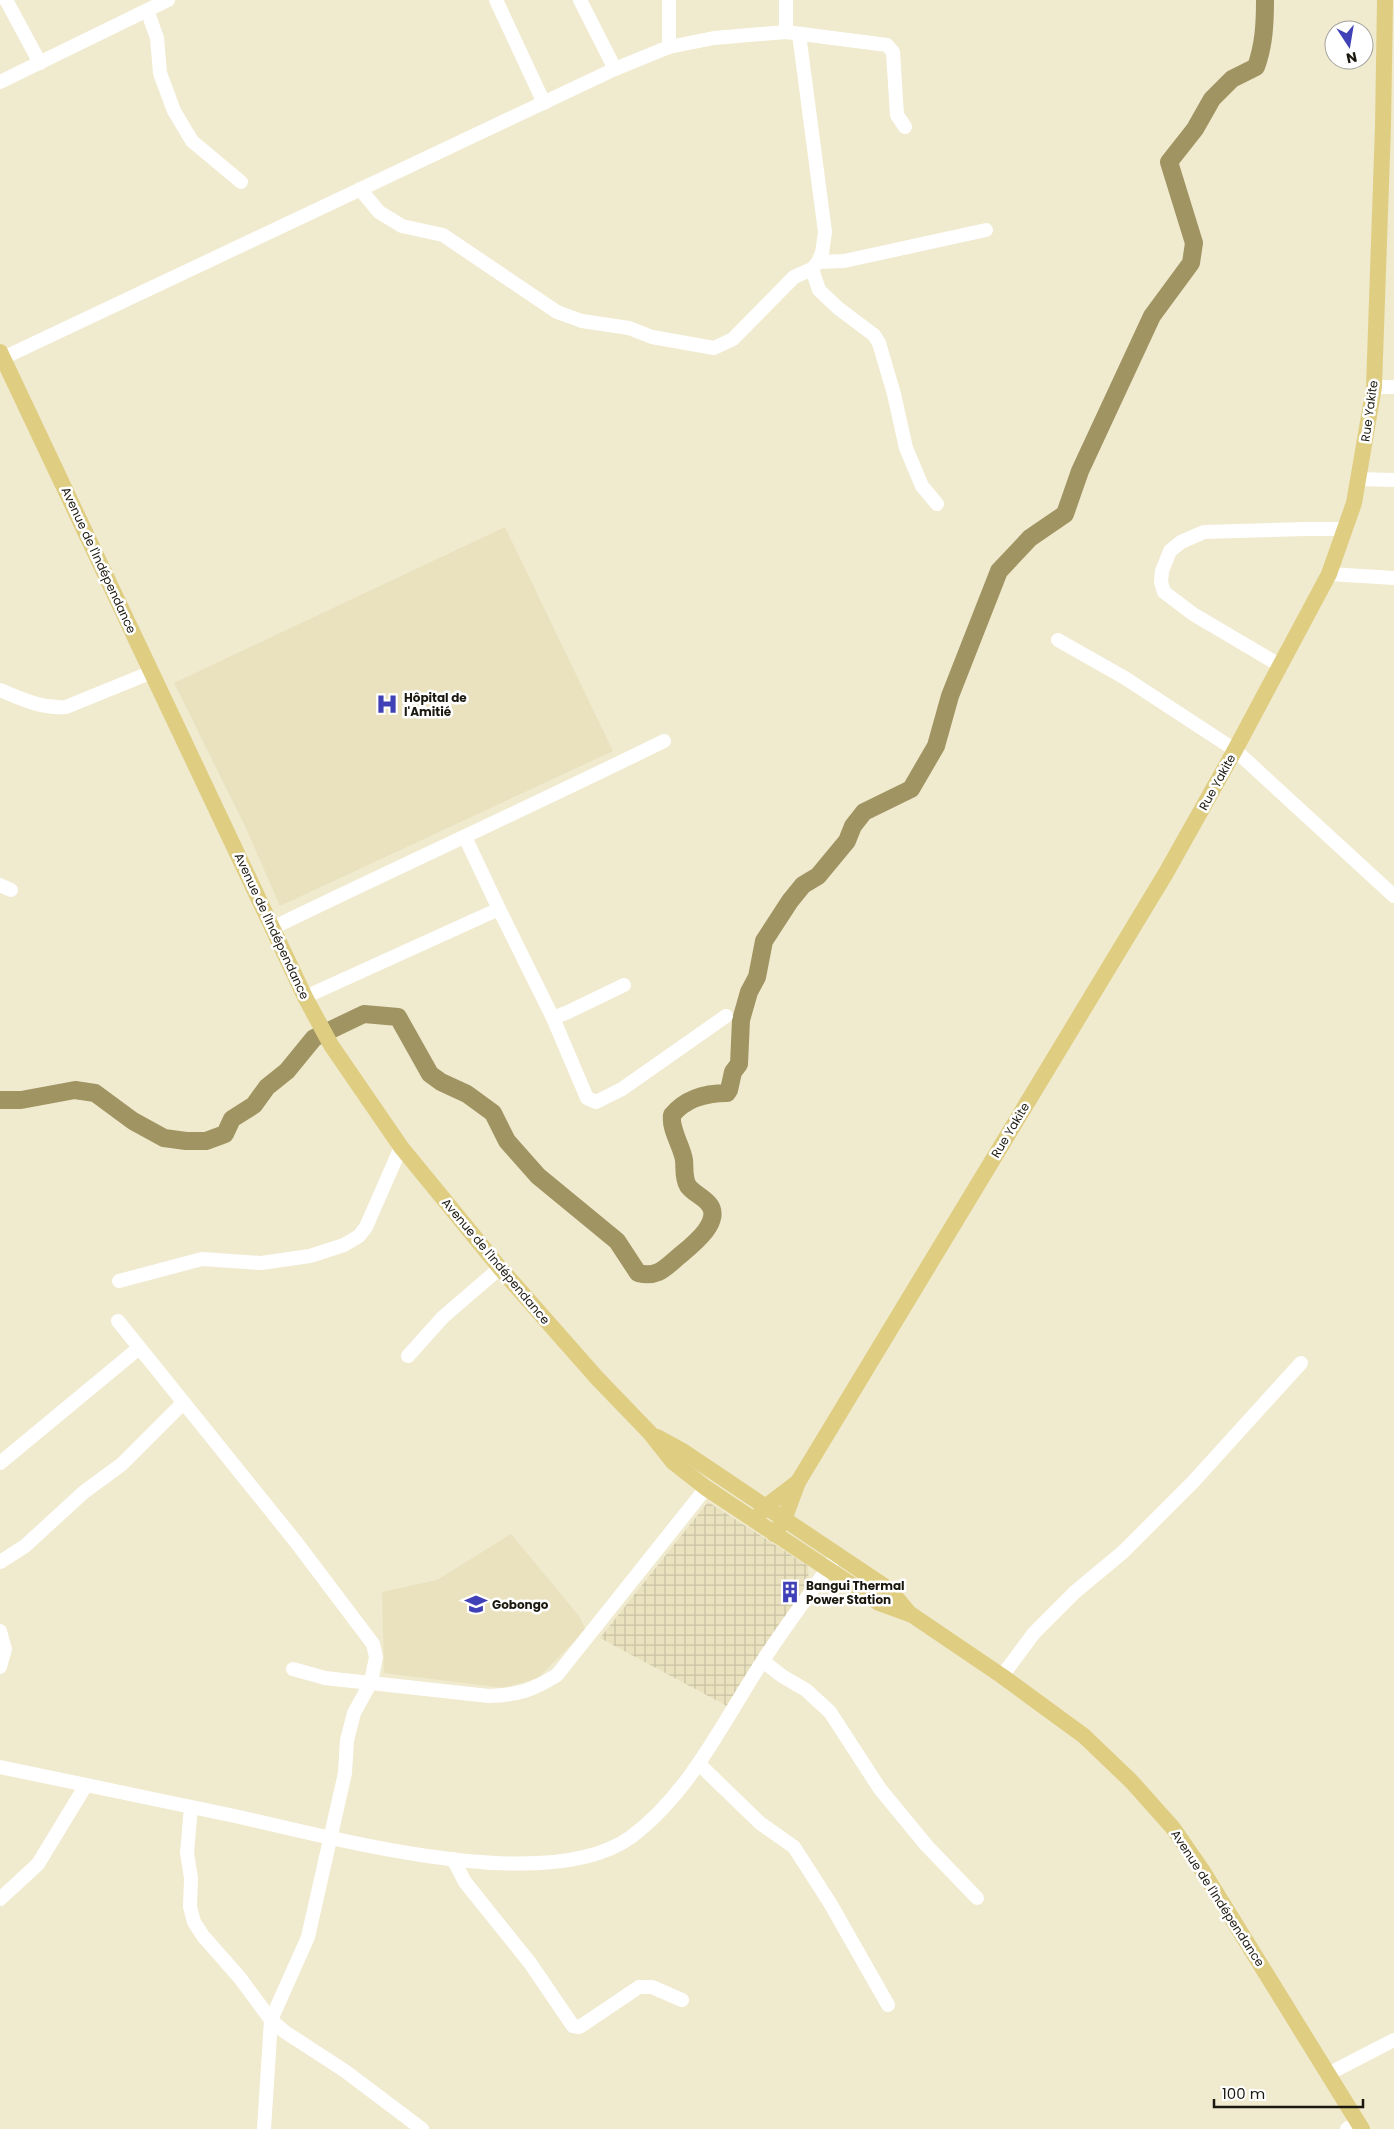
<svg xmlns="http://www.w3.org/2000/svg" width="1394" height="2129" viewBox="0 0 1394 2129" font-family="Poppins,sans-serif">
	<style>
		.built { fill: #eae2bf }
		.industrial { fill: url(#industrial-grid) }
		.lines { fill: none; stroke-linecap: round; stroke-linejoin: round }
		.river { stroke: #a09462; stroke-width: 18 }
		.minor { stroke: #fff; stroke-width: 14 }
		.major { stroke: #dfce82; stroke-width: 16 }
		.labels { text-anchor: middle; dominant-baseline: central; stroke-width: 5; stroke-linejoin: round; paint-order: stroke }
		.street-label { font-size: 12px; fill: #1b180f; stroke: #fff }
		.poi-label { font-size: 12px; font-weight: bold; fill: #1b180f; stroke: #fff; text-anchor: start }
	</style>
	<defs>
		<pattern id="industrial-grid" width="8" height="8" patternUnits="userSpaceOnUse" patternTransform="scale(1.25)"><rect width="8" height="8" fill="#eae2bf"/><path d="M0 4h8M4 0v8" fill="none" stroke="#c8c1a3"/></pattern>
	</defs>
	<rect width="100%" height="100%" fill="#f0eacf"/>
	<g class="built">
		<polygon points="505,527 613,751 280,906 244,824 174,683"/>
		<polygon points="511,1534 579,1616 586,1630 538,1678 504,1688 384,1673 382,1592 437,1580"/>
	</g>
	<polygon class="industrial" points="708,1502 808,1566 809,1586 727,1706 600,1638"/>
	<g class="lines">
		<path class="river" d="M0 1100H21L75 1090 95 1093 133 1121 164 1138 186 1141H206L225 1134 232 1119 254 1105 267 1087 287 1071 314 1038 364 1014 398 1017 430 1074 441 1082 467 1094 493 1113 507 1141 538 1176 617 1241 638 1273C657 1278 664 1269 678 1257 690 1247 725 1221 708 1203 703 1197 692 1192 688 1186 683 1177 685 1169 684 1160 682 1146 670 1130 672 1115 686 1098 707 1093 727 1093L729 1090 733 1072 739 1064 741 1020 749 992 757 977 764 941 790 901 803 885 818 876 847 841 853 826 864 812 911 789 936 746 950 696 999 571 1030 538 1065 514 1080 471 1152 316 1191 263 1194 243 1169 162 1195 129 1212 99 1232 79 1256 67C1264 45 1265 23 1265 0"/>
		<g class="minor">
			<polyline points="6,0 40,63"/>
			<polyline points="496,0 544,103"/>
			<polyline points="580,0 615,69"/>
			<polyline points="147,10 157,38 160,73 174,111 192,141 241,182"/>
			<polyline points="786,32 786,0"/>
			<polyline points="669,47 714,38 786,32 887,45 893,52 897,115 905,127"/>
			<polyline points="0,82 168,0"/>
			<polyline points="360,189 379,212 402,226 443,235 557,312 582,321 629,328 652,337 714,348 733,339 794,277 812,269 818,262 822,253 825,232 799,34"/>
			<polyline points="818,262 844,261 986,230"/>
			<polyline points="812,269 819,290 838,308 874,335 879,343 894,394 906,448 922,486 937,504"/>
			<polyline points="3,358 615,69 669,47 669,0"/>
			<polyline points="1374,387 1394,387"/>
			<polyline points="1359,479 1394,480"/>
			<polyline points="1329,574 1394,578"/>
			<polyline points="1058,640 1125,678 1235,750 1394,896"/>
			<polyline points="1281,666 1193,614 1164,592 1161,582 1162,571 1170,551 1181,542 1204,532 1305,529 1345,529"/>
			<path d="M0 690C22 699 42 709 66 707L152 672"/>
			<polyline points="465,837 499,909"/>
			<polyline points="0,885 11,890"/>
			<path d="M272 928C402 865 534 805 664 741"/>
			<polyline points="305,997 499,909 553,1018 587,1098 596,1102 622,1089 726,1016"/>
			<polyline points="553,1018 568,1012 624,985"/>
			<polyline points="119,1281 202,1259 261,1263 310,1256 344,1245 359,1236 366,1227 401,1147"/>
			<polyline points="118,1321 296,1542 373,1644 376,1657 371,1682 354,1713 347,1740 345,1773 308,1937 271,2020 264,2129"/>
			<polyline points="408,1356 443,1317 500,1268"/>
			<polyline points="0,1463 139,1348"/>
			<polyline points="0,1562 25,1546 84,1492 122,1464 183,1403"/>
			<polyline points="0,1631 5,1649 0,1667"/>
			<polyline points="763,1661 782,1676 806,1690 830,1712 880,1789 927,1846 977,1898"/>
			<path d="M293 1669 325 1678 489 1696C518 1695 533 1690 557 1675L706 1488"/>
			<polyline points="1002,1676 1034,1633 1075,1592 1123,1552 1193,1482 1301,1363"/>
			<polyline points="699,1764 760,1823 794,1847 830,1903 888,2005"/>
			<path d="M0 1767C77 1783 153 1799 230 1815 328 1836 545 1899 631 1837 690 1793 723 1722 762 1662 786 1625 812 1591 837 1555"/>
			<polyline points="191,1807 187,1853 191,1878 190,1907 194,1922 203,1936 240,1978 271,2020 285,2032 345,2071 422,2129"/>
			<polyline points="453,1859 465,1882 530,1963 573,2026 579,2027 584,2024 639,1987 652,1987 682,2000"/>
			<polyline points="0,1899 38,1864 86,1785"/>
			<polyline points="1328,2074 1394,2040"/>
			<polyline points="1347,2129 1358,2122"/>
		</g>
		<g class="major">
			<polyline points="0,352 305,997 331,1045 401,1147 500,1268 597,1378 650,1433 673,1462 706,1488 879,1603 912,1615 1002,1676 1084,1736 1131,1781 1173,1828 1202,1870 1362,2129"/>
			<polyline points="657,1437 681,1450 890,1590 910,1614"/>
			<polyline points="759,1515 765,1507 798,1482"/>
			<polyline points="774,1534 784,1520 798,1482 1166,873 1235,750 1329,574 1354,503 1374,387 1383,126 1385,0"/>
		</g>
	</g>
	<defs>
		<g id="hospital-bare" transform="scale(1.725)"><path d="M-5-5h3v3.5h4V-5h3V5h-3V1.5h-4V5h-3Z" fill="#4041b6" stroke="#fff" stroke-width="2.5" paint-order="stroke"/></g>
		<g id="building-bare" transform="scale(1.725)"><path d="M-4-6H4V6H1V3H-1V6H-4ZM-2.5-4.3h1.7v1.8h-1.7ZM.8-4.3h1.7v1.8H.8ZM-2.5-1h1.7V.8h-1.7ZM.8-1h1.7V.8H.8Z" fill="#4041b6" stroke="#fff" stroke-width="2.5" paint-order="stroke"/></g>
		<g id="school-bare" transform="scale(1.725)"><path d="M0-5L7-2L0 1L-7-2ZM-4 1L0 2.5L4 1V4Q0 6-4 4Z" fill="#4041b6" stroke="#fff" stroke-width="2.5" paint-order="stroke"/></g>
	</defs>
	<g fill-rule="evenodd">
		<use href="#hospital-bare" x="387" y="704"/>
		<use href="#building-bare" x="790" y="1592"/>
		<use href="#school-bare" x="476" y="1604"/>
	</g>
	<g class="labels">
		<g class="street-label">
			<text transform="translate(1369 411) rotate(-82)">Rue Yakite</text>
			<text transform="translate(99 560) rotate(65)">Avenue de l'Indépendance</text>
			<text transform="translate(1217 782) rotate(-61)">Rue Yakite</text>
			<text transform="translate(272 926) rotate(65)">Avenue de l'Indépendance</text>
			<text transform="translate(1010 1130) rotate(-59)">Rue Yakite</text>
			<text transform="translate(496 1261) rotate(50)">Avenue de l'Indépendance</text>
			<text transform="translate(1218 1898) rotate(57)">Avenue de l'Indépendance</text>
		</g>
		<g class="poi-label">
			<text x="404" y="697">Hôpital de<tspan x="404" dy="14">l'Amitié</tspan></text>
			<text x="806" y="1585">Bangui Thermal<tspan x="806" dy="14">Power Station</tspan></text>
			<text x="492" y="1604">Gobongo</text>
		</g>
	</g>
	<g transform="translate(1349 45) rotate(168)"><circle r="24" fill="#ffffff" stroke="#a4a39f"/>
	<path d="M0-4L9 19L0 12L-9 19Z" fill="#4041b6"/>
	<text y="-8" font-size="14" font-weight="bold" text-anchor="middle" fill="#1b180f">N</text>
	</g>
	<path d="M1214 2099v8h149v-8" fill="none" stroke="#1b180f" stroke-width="2.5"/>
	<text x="1222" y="2099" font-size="15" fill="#1b180f" stroke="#ffffff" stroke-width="4" paint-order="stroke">100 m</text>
</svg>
